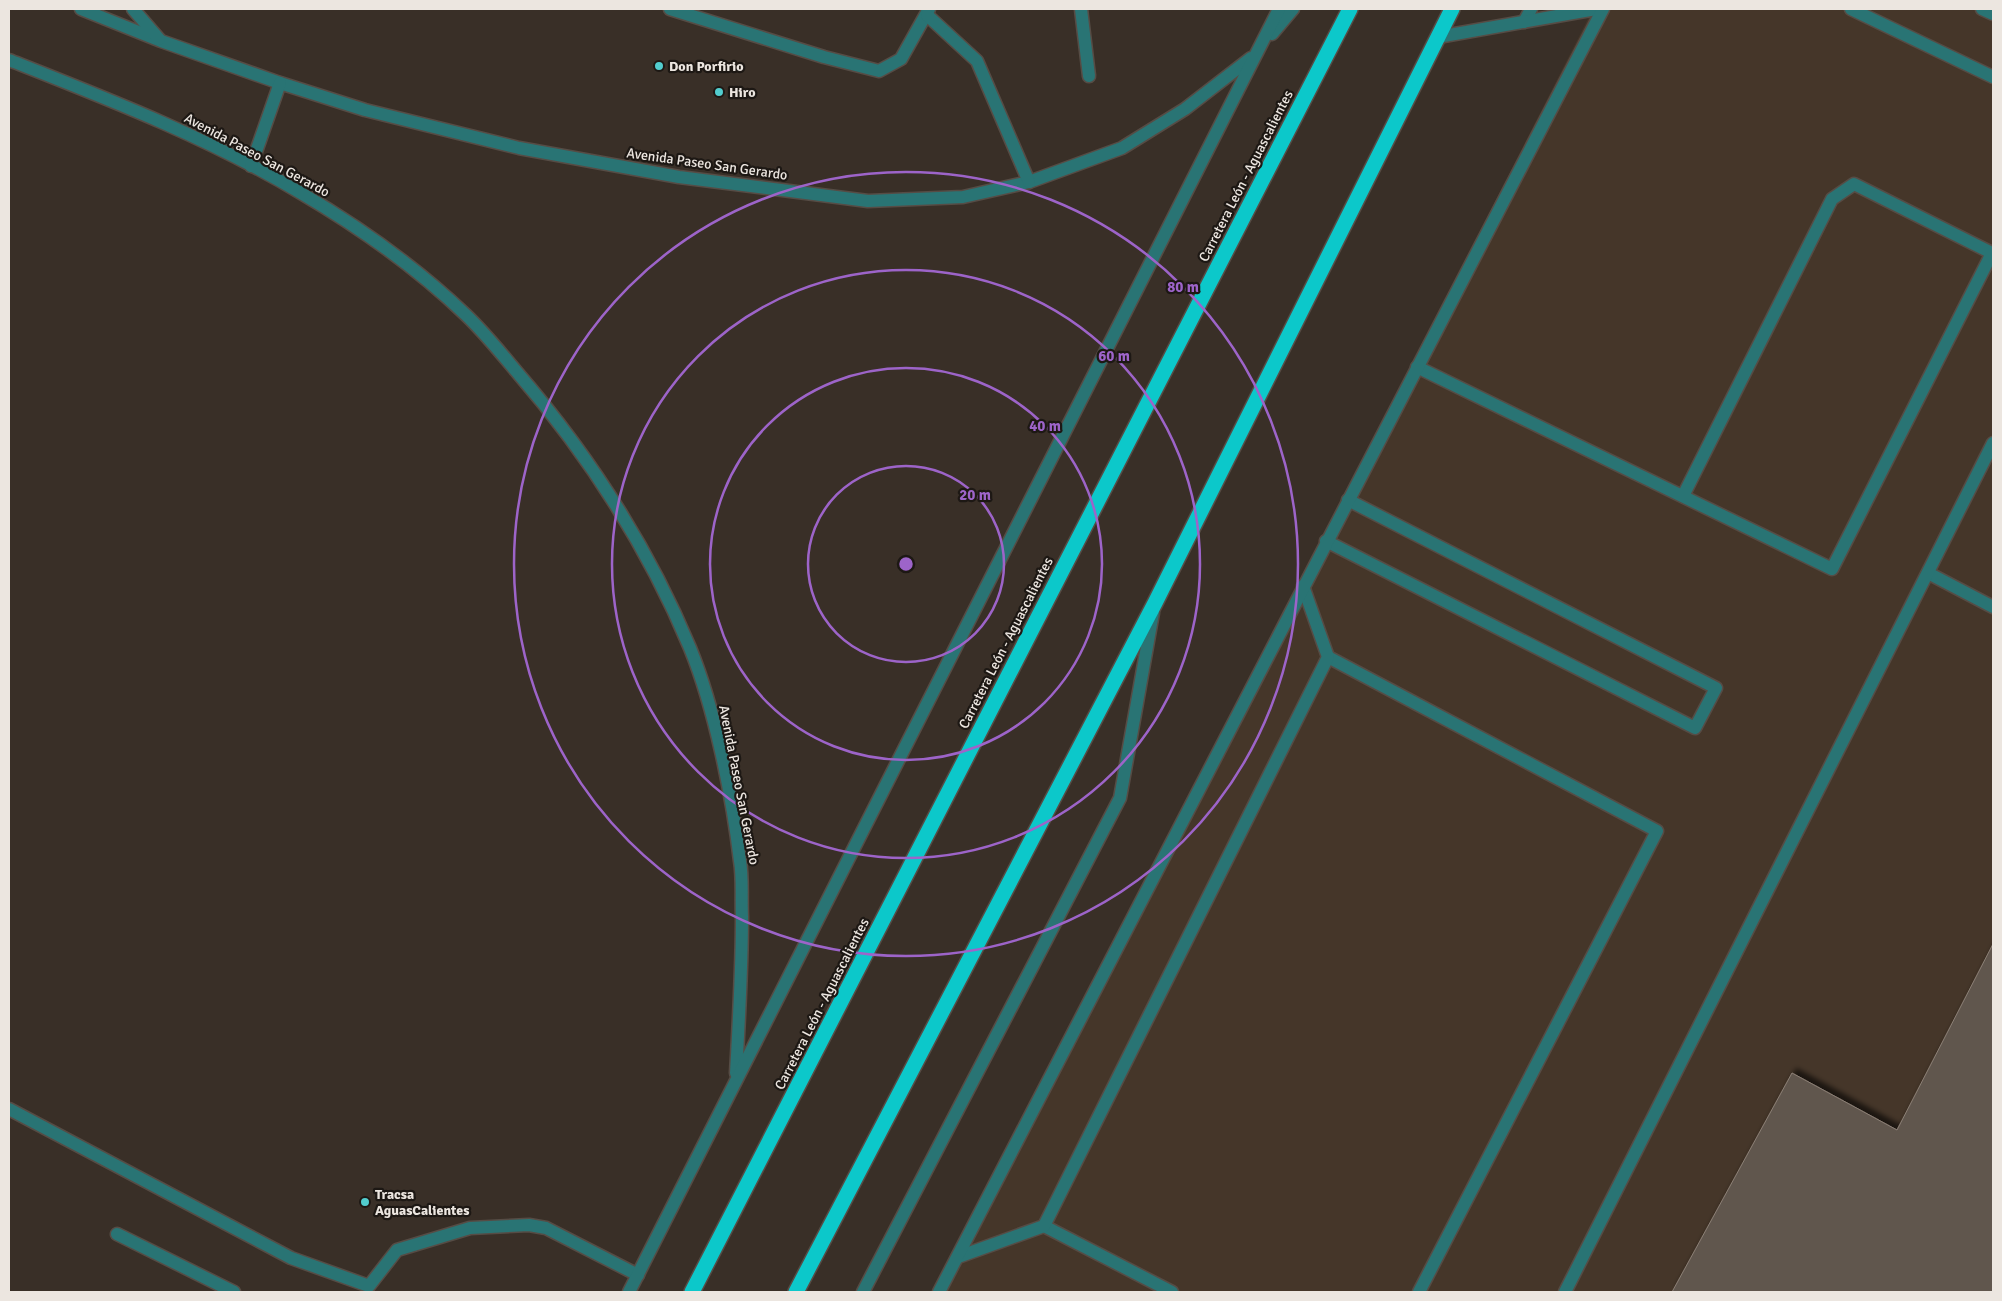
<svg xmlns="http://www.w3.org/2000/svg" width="2002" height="1301" viewBox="0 0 2002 1301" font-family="Signika,sans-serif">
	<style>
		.built { fill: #453629 }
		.building { fill: #61564e; stroke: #8c8076; filter: url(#shadow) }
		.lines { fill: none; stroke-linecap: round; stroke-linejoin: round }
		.minor-casing { stroke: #564c45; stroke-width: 15 }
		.highway-casing { stroke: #564c45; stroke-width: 18 }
		.minor { stroke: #297474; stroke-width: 12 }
		.highway { stroke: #0cc8ca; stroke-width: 15 }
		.ring { fill: none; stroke: #9d64c9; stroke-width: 2.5 }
		.poi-dot { fill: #52cdce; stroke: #1d1814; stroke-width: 2 }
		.labels { text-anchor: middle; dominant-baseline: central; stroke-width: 4.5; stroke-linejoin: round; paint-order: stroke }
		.poi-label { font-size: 14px; font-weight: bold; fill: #ece6e0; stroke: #1d1814; text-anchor: start }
		.street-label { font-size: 14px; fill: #ece6e0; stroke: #1d1814 }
		.centre { fill: #9d64c9; stroke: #1d1814; stroke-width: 2.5 }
		.ring-label { font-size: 15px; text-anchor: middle; font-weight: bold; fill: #9d64c9; stroke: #1d1814; stroke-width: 4.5; stroke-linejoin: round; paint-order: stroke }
	</style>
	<defs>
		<filter id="shadow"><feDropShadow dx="4.5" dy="-4.5" stdDeviation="2.5" flood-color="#0009"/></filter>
	</defs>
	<rect width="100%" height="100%" fill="#392f27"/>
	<polygon class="built" points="1593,9 1993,9 1993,1292 940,1292"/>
	<polygon class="building" points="1993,944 1993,1292 1672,1292 1792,1073 1897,1130"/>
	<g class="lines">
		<g class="minor-casing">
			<g id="minor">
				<polyline points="81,9 161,41 280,83 365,110 519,148 679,177 868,201 963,197 1029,182 1122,148 1185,109 1251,58"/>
				<polyline points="133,9 159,39"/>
				<polyline points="670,9 824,57 879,71 901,59 929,9"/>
				<polyline points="1081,9 1089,76"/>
				<polyline points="1851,9 1993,77"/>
				<polyline points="1982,9 1993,14"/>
				<polyline points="927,15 977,61 1029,182"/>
				<polyline points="1524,22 1531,9"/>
				<polyline points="1272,34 1293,9"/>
				<polyline points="1438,37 1596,9"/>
				<path d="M9 60C108 99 209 138 301 193 359 227 417 268 466 315 484 332 500 352 516 371 588 454 648 547 690 648 715 709 732 795 740 861 743 879 741 898 742 916 742 969 739 1020 736 1073"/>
				<polyline points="251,166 280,83"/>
				<polyline points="1417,367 1832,569 1992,253 1854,184 1832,199 1683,496"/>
				<polyline points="1326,541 1695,728 1716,688 1348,500"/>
				<polyline points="1928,573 1993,607"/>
				<polyline points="1328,657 1657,831 1419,1292"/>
				<polyline points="9,1109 291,1258 369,1286 397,1250 470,1228 529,1225 546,1228 638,1275"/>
				<polyline points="1044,1226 1172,1292"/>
				<polyline points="117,1234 234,1292"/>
				<polyline points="958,1257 1044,1226 1328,657 1303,586"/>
				<polyline points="629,1292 1279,9"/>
				<polyline points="863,1292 1120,798 1153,613"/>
				<polyline points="939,1292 1603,9"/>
				<polyline points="1565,1292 1993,443"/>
			</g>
		</g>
		<g class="highway-casing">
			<g id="highway">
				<polyline points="692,1292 1350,9"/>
				<polyline points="796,1292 1155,603 1452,9"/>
			</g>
		</g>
		<use href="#minor" class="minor"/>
		<use href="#highway" class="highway"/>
	</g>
	<g class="ring">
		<circle cx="906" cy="564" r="98"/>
		<circle cx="906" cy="564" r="196"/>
		<circle cx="906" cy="564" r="294"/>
		<circle cx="906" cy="564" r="392"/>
	</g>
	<g class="poi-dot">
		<circle cx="659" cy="66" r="5"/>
		<circle cx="719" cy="92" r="5"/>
		<circle cx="365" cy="1202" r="5"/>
	</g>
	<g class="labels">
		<g class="poi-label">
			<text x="669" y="66">Don Porfirio</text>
			<text x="729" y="92">Hiro</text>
			<text x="375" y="1194">Tracsa<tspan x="375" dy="16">AguasCalientes</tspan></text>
		</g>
		<g class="street-label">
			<text transform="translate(257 155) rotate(28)">Avenida Paseo San Gerardo</text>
			<text transform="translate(707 164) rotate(8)">Avenida Paseo San Gerardo</text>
			<text transform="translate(1246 176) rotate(-63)">Carretera León - Aguascalientes</text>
			<text transform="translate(1006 643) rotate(-63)">Carretera León - Aguascalientes</text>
			<text transform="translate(739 785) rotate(79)">Avenida Paseo San Gerardo</text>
			<text transform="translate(822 1004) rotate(-63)">Carretera León - Aguascalientes</text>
		</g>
	</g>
	<circle cx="906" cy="564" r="8" class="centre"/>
	<g class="ring-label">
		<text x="1183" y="292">80 m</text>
		<text x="1114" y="361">60 m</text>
		<text x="1045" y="431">40 m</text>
		<text x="975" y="500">20 m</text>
	</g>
	<rect width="2002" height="1301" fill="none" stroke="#ece6e0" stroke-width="20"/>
</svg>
